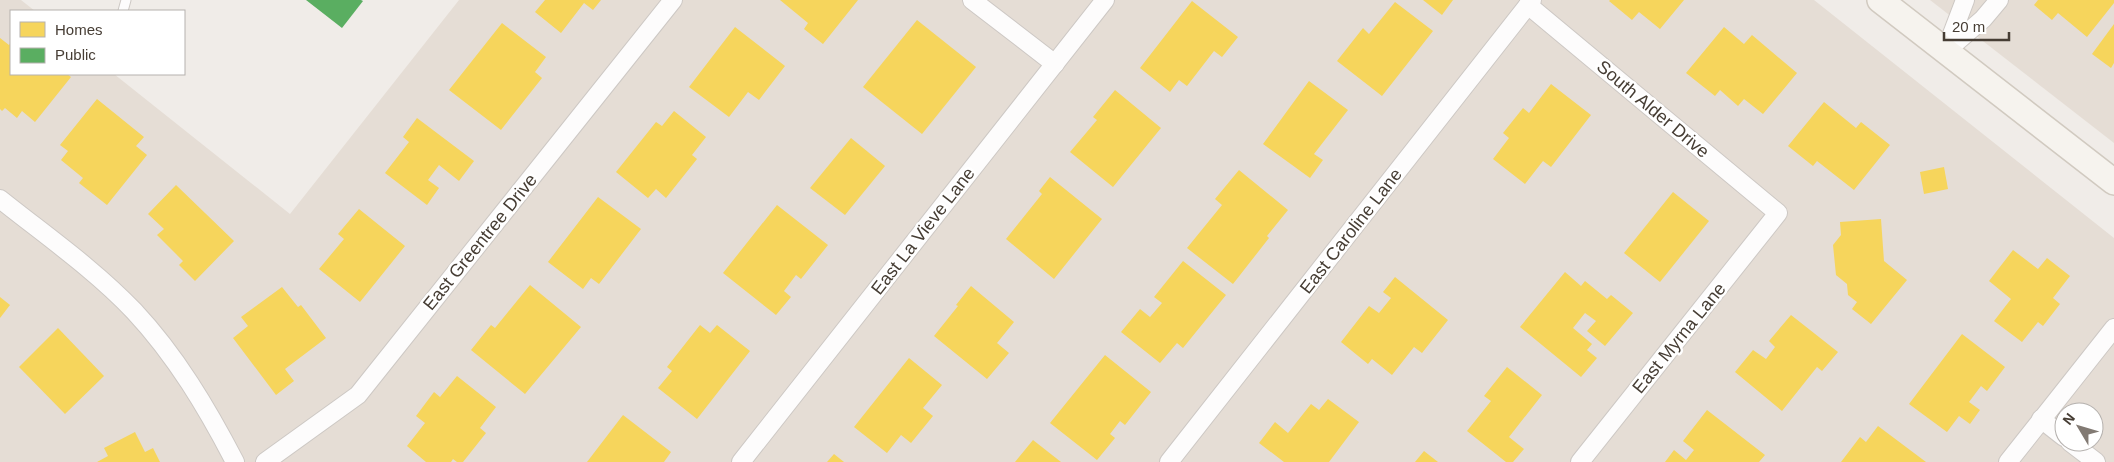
<svg xmlns="http://www.w3.org/2000/svg" width="2114" height="462" viewBox="0 0 2114 462" font-family="Arial,sans-serif">
	<style>
		.residential { fill: #e5ddd5; fill-rule: evenodd }
		.homes { fill: #f6d55c }
		.public { fill: #5aae61 }
		.lines { fill: none; stroke-linecap: round; stroke-linejoin: round }
		.service-casing { stroke: #cdc8c4; stroke-width: 11 }
		.minor-casing { stroke: #cdc8c4; stroke-width: 20 }
		.secondary-casing { stroke: #d1cac0; stroke-width: 28 }
		.service { stroke: #fdfcfc; stroke-width: 9 }
		.minor { stroke: #fdfcfc; stroke-width: 18 }
		.secondary { stroke: #f6f3ee; stroke-width: 25 }
		.labels { text-anchor: middle; dominant-baseline: central; stroke-width: 5; stroke-linejoin: round; paint-order: stroke }
		.street-label { font-size: 18px; fill: #463d34; stroke: #fff }
	</style>
	<rect width="100%" height="100%" fill="#f0ece8"/>
	<g class="residential">
		<path d="M0 0H21L35 11H11V74H114L290 214 459 0H1814L2114 238V462H0ZM2064 412H2094V442H2064Z"/>
		<polygon points="1930,0 2114,0 2114,143"/>
	</g>
	<g class="homes">
		<polygon points="545,0 601,0 593,10 584,3 561,33 535,12"/>
		<polygon points="780,0 858,0 823,44 804,29 808,23"/>
		<polygon points="1423,0 1453,0 1442,15"/>
		<polygon points="1610,0 1684,0 1660,29 1639,12 1632,20 1609,1"/>
		<polygon points="2038,0 2114,0 2114,3 2087,37 2058,13 2052,20 2034,5"/>
		<polygon points="1192,1 1238,37 1222,57 1214,51 1187,86 1179,80 1170,92 1140,68"/>
		<polygon points="1395,2 1433,31 1382,96 1337,61 1363,28 1369,34"/>
		<polygon points="917,20 976,67 922,134 863,87"/>
		<polygon points="502,23 546,57 535,72 542,78 501,130 449,90"/>
		<polygon points="2114,24 2114,63 2111,68 2092,54"/>
		<polygon points="735,27 785,66 759,100 748,92 729,117 689,87"/>
		<polygon points="1724,27 1744,44 1752,35 1797,73 1763,114 1744,99 1738,106 1720,90 1715,96 1686,73"/>
		<polygon points="0,38 9,45 11,42 11,74 67,74 71,77 35,122 22,111 17,118 5,108 2,111 0,109"/>
		<polygon points="1309,81 1348,110 1314,154 1323,160 1310,178 1263,144"/>
		<polygon points="1551,84 1591,115 1551,167 1543,161 1525,184 1493,159 1509,138 1503,133 1523,108 1529,113"/>
		<polygon points="1115,90 1161,128 1113,187 1070,152 1097,120 1093,117"/>
		<polygon points="97,99 144,137 136,146 147,155 107,205 79,183 83,178 61,160 68,151 60,145"/>
		<polygon points="1824,102 1856,128 1861,122 1890,145 1854,190 1817,161 1813,166 1788,146"/>
		<polygon points="674,111 706,137 692,155 697,159 666,198 656,189 648,198 616,172 656,122 662,126"/>
		<polygon points="417,118 474,161 459,181 439,165 428,180 439,188 427,205 385,173 409,142 403,137"/>
		<polygon points="851,138 885,166 845,215 810,188"/>
		<polygon points="1944,167 1948,189 1924,194 1920,172"/>
		<polygon points="1239,170 1288,210 1267,236 1269,238 1233,284 1187,248 1222,205 1215,199"/>
		<polygon points="1050,177 1102,219 1054,279 1006,239 1042,194 1039,191"/>
		<polygon points="176,185 234,241 195,281 179,265 183,261 157,235 164,229 148,214"/>
		<polygon points="1673,192 1709,221 1660,282 1624,253"/>
		<polygon points="598,197 641,229 599,284 591,278 583,289 548,262"/>
		<polygon points="777,205 828,245 801,279 796,275 784,291 791,297 776,315 723,273"/>
		<polygon points="359,209 405,246 360,302 319,269 344,239 338,234"/>
		<polygon points="1881,219 1884,261 1907,280 1871,324 1852,309 1857,302 1848,295 1847,284 1836,275 1833,245 1841,235 1840,222"/>
		<polygon points="2013,250 2038,269 2047,258 2070,276 2053,298 2060,304 2043,326 2038,322 2022,342 1994,321 2011,299 1989,281"/>
		<polygon points="1183,261 1226,295 1183,348 1177,343 1160,363 1121,332 1140,309 1150,317 1162,303 1154,297"/>
		<polygon points="1565,272 1581,286 1585,281 1607,299 1611,295 1633,313 1605,346 1587,331 1596,321 1585,313 1573,328 1592,344 1587,350 1597,358 1581,377 1520,327"/>
		<polygon points="1395,277 1448,320 1422,353 1414,347 1392,375 1372,359 1368,364 1341,342 1369,306 1379,313 1391,298 1383,292"/>
		<polygon points="530,285 581,327 525,394 471,350 491,325 495,328"/>
		<polygon points="971,286 1014,322 997,343 1009,353 987,379 934,336 958,306 956,305"/>
		<polygon points="282,287 298,307 301,305 326,338 285,369 294,381 276,395 233,338 248,326 241,317"/>
		<polygon points="0,297 10,305 0,318"/>
		<polygon points="1791,315 1838,352 1822,371 1817,367 1782,411 1735,372 1753,350 1766,359 1775,347 1769,341"/>
		<polygon points="700,325 710,333 717,325 750,351 697,419 658,388 672,371 667,367"/>
		<polygon points="58,328 104,376 65,414 19,367"/>
		<polygon points="1962,334 2005,367 1987,391 1981,386 1969,402 1980,410 1970,424 1959,416 1947,432 1909,404"/>
		<polygon points="1105,355 1151,392 1125,425 1120,421 1110,434 1115,438 1097,460 1050,423"/>
		<polygon points="909,358 942,385 923,408 933,416 911,443 901,435 887,453 854,427"/>
		<polygon points="1507,367 1542,395 1509,437 1524,449 1513,462 1506,462 1467,431 1491,401 1484,396"/>
		<polygon points="457,376 496,407 480,428 486,433 463,462 457,462 453,459 451,462 426,462 407,446 425,423 416,416 434,392 440,397"/>
		<polygon points="1328,399 1359,422 1329,462 1284,462 1259,443 1275,422 1288,433 1311,404 1319,410"/>
		<polygon points="1707,410 1765,455 1759,462 1665,462 1674,450 1686,460 1694,450 1683,441"/>
		<polygon points="623,415 671,452 664,462 587,462"/>
		<polygon points="1878,426 1926,462 1841,462 1860,437 1866,442"/>
		<polygon points="135,432 145,452 153,448 160,462 97,462 108,456 104,448"/>
		<polygon points="1033,440 1061,462 1015,462"/>
		<polygon points="1424,451 1438,462 1415,462"/>
		<polygon points="834,454 844,462 827,462"/>
	</g>
	<polygon class="public" points="306,0 361,0 363,1 342,28"/>
	<g class="lines">
		<g class="service-casing">
			<polyline id="service" points="123,11 126,0"/>
		</g>
		<g class="minor-casing">
			<g id="minor">
				<polyline points="972,0 1055,64"/>
				<polyline points="1528,5 1778,213 1580,462"/>
				<polyline points="1946,50 1965,0"/>
				<polyline points="1946,51 1983,19 1999,0"/>
				<path d="M0 199C45 235 94 269 134 311 176 356 207 408 235 462"/>
				<polyline points="2041,419 2064,437"/>
				<polyline points="2070,442 2096,462"/>
				<polyline points="265,462 358,395 673,0"/>
				<polyline points="741,462 1105,0"/>
				<polyline points="1169,462 1532,0"/>
				<polyline points="2008,462 2114,328"/>
			</g>
		</g>
		<g class="secondary-casing">
			<polyline id="secondary" points="1880,0 2114,182"/>
		</g>
		<use href="#service" class="service"/>
		<use href="#minor" class="minor"/>
		<use href="#secondary" class="secondary"/>
	</g>
	<g class="labels">
		<g class="street-label">
			<text transform="translate(1653 109) rotate(40)">South Alder Drive</text>
			<text transform="translate(923 231) rotate(-52)">East La Vieve Lane</text>
			<text transform="translate(1351 231) rotate(-52)">East Caroline Lane</text>
			<text transform="translate(480 242) rotate(-51)">East Greentree Drive</text>
			<text transform="translate(1679 338) rotate(-51)">East Myrna Lane</text>
		</g>
	</g>
	<rect x="10" y="10" width="175" height="65" fill="#ffffff" stroke="#b5b1ae"/>
	<rect x="20" y="22" width="25" height="15" fill="#f6d55c" stroke="#b5b1ae"/>
	<text x="55" y="35" font-size="15" fill="#463d34">Homes</text>
	<rect x="20" y="48" width="25" height="15" fill="#5aae61" stroke="#b5b1ae"/>
	<text x="55" y="60" font-size="15" fill="#463d34">Public</text>
	<g transform="translate(2079 427) rotate(308)"><circle r="24" fill="#ffffff" stroke="#b5b1ae"/>
	<path d="M0-4L9 19L0 12L-9 19Z" fill="#827a73"/>
	<text y="-8" font-size="14" font-weight="bold" text-anchor="middle" fill="#463d34">N</text>
	</g>
	<path d="M1944 32v8h65v-8" fill="none" stroke="#463d34" stroke-width="2.5"/>
	<text x="1952" y="32" font-size="15" fill="#463d34" stroke="#ffffff" stroke-width="4" paint-order="stroke">20 m</text>
</svg>
